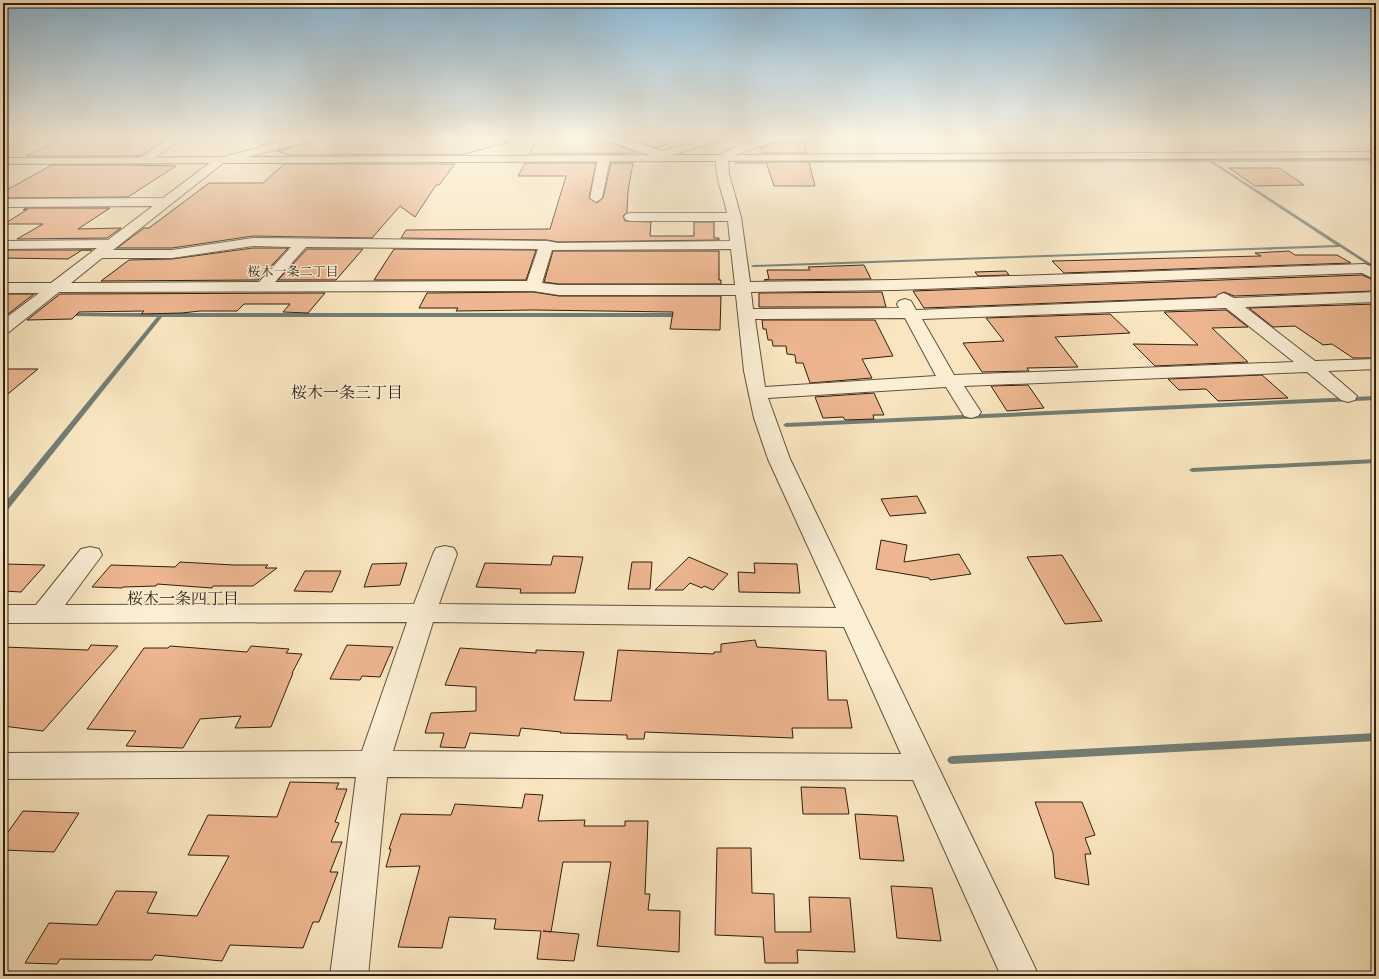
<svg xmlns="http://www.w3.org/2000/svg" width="1379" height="979" viewBox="0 0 1379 979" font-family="'IM FELL English','Noto Serif JP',serif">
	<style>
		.green { fill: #b9c696; stroke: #747254 }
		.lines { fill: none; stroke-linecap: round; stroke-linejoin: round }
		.stream { fill: #727e76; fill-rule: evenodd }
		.building { fill: #edb690; stroke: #2e1f11 }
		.minor-casing { stroke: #61513d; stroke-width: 2 }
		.major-casing { stroke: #2e1f11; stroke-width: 2 }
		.minor { fill: #fbefd6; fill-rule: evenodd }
		.major { fill: #f9e6c0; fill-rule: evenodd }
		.labels { text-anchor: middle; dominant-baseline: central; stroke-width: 3; stroke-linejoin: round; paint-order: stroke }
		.far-neighbourhood-label { font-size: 13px; fill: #2e1f11; stroke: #fbefd6 }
		.neighbourhood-label { font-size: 16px; fill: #2e1f11; stroke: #fbefd6 }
	</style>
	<rect width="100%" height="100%" fill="#f9e6c0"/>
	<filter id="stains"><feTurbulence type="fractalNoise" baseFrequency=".005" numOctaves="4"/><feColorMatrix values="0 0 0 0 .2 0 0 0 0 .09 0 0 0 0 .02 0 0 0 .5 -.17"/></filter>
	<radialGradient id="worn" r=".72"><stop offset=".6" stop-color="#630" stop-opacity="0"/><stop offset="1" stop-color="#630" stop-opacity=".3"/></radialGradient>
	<polygon class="green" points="183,137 235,137 231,140 178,140"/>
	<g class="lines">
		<g class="stream">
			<polygon points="1376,159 1376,161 1214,162 1376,267 1376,270 1340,247 753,267 751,266 753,265 1336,245 1210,162 799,163 799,161 800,161"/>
			<polygon points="735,162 776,162 778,163 776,164 735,164"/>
			<polygon points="67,313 681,313 684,315 681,317 162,317 6,512 3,512 3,505 157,317 65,316 64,315"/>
			<polygon points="1376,396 1376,400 786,427 783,425 786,423"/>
			<polygon points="1376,459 1376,463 1192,472 1189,470 1192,468"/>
			<polygon points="1376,733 1376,741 952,764 949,763 947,760 949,757 952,756"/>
		</g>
	</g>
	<g class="building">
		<polygon points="64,137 169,137 140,156 26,156"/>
		<polygon points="246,137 294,137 262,145 245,139"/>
		<polygon points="320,137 506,137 507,143 464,154 289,155 277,151 318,140"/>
		<polygon points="538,137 600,137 602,140 639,153 529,154"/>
		<polygon points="622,137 676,137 676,141 656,148"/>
		<polygon points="780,142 804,142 807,153 762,153 761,148"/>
		<polygon points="766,162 809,162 815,186 774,186"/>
		<polygon points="525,163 596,163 589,198 597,203 603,198 611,163 633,163 628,191 627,212 623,216 625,221 651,222 650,236 694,236 694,222 714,222 714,238 719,238 719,240 558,242 547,240 401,238 406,230 550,229 566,176 518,176"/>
		<polygon points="284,164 455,164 439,185 436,185 415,217 400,206 372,238 253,236 172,248 117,248 144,228 149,228 209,183 263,183"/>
		<polygon points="52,165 126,165 176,166 128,197 3,198 3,192"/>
		<polygon points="1229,168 1279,168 1304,185 1255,186"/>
		<polygon points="25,208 110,208 78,229 121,228 107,238 17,239 43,224 4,224 28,209 23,210"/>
		<polygon points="253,248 288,248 258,280 101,281 129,260 172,259"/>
		<polygon points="307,249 363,249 336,280 278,280"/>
		<polygon points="394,249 536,250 526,280 374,280"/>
		<polygon points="3,250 92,250 82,250 68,259 3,258"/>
		<polygon points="553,251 719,251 719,280 721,280 721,284 559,284 544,282"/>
		<polygon points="1289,251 1295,255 1337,255 1351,263 1064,273 1052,261 1261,256 1255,253"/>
		<polygon points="864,265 871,279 764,280 769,279 767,270 810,270 808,267"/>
		<polygon points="1006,271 1009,275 978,276 975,272"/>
		<polygon points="1362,275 1376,281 1376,291 1234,296 1224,292 1215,297 924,308 913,291"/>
		<polygon points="533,292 559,296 721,296 720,330 670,329 673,312 535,310 456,311 458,308 419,308 427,293"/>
		<polygon points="882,292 886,307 759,307 759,293"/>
		<polygon points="325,293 308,313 283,312 290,304 244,304 237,311 200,311 182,313 141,314 144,311 79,312 72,319 27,320 60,294"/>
		<polygon points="3,294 34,294 3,318"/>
		<polygon points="1376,304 1376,358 1353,358 1332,344 1323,345 1295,326 1273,327 1249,308"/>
		<polygon points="1226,310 1248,327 1212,328 1248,362 1155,366 1133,344 1198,345 1164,312"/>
		<polygon points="1110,314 1130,333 1055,337 1078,367 1027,368 1029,371 982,372 963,343 1004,341 986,318"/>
		<polygon points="762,320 875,320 893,356 862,359 872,378 810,383 803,363 796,363 795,355 787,354 786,346 773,346 772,340 768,340 766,329 763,329"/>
		<polygon points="3,369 38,369 3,398"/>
		<polygon points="1262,375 1288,398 1218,401 1206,389 1179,390 1168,379"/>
		<polygon points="1028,385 1044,408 1007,411 991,386"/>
		<polygon points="874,393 884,415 873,415 874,419 845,420 843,417 823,418 815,397"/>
		<polygon points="917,496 926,513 890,516 881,499"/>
		<polygon points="881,540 907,545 904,562 959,554 971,574 930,580 929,578 876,569"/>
		<polygon points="1062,555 1102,621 1065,624 1027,557"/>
		<polygon points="553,556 583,557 575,593 520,593 521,589 476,587 485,563 551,565"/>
		<polygon points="689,557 728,574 713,590 704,586 702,588 690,583 683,590 655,590"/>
		<polygon points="180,562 234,565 268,565 265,568 277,568 253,586 213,586 212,588 157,584 156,586 123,587 122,588 92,587 111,565 175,567"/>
		<polygon points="632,562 652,562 650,589 628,589"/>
		<polygon points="407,563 400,585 364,587 372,564"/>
		<polygon points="754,563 797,564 800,593 739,592 738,572 755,573"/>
		<polygon points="3,564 45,565 21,592 3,591"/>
		<polygon points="305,571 341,571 332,592 294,591"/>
		<polygon points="755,640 757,647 826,651 828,700 847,700 852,728 792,728 793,738 645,732 644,739 627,739 627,735 560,733 561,732 521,728 519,736 470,733 465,748 440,747 444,733 425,733 431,713 476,711 476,687 445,685 460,648 536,653 536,650 584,652 574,700 611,701 618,650 714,654 714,652 721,652 721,644"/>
		<polygon points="91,645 118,646 43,731 3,726 3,647 88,650"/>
		<polygon points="347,645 393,647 380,677 362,676 360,680 330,679"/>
		<polygon points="170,646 247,652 251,646 289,649 286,653 302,654 292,673 293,673 271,727 235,728 241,716 200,719 183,748 126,746 136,731 87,729 144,648 168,648"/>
		<polygon points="290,782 339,783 336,789 347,789 335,822 339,823 331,842 342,842 330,872 338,872 319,922 313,922 303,948 230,945 222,961 155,955 152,960 60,959 57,964 25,963 49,923 97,925 116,891 157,892 147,913 197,916 229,856 188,855 208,815 277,817"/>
		<polygon points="801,787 845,788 849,814 803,814"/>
		<polygon points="525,794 543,795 538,821 585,820 584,826 625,826 625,821 648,821 645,894 650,894 648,910 680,911 679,952 597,946 611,862 563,862 551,932 543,931 579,934 574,961 537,959 541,931 494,929 496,919 449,917 442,948 398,947 420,866 386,867 391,849 389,849 401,814 451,815 455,804 522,808"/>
		<polygon points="1035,802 1082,802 1095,835 1085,838 1091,854 1085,854 1089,885 1055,878 1053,853"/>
		<polygon points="23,811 79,813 54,852 3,850 3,839"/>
		<polygon points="855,814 897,816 904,861 860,859"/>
		<polygon points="717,848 751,848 752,893 774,894 775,932 811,932 809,897 850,898 855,952 797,950 798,963 765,963 763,937 715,935"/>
		<polygon points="891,886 932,888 941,941 897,938"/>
	</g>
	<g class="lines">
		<g class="minor-casing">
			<g id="minor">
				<polygon points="172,137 184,137 147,163 139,163 137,161 139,159"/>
				<path d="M300 137H319L318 139 223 163 113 250H172L253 238 547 241 558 243 730 241 728 221H631L626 220 624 217 626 214 631 213H727C724 196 715 178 716 161 717 151 759 138 769 137 774 136 779 137 784 137L783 139 734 155 728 160 729 174 741 217 750 282 895 280 1365 264 1376 268V280L1362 273 895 290 751 292 753 309 899 308 897 304 899 301 905 299 911 301 916 310 1216 298 1218 295 1224 293 1234 298 1376 292V302L1245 307 1315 361 1376 359V369L1328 371 1357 396 1355 400 1348 402 1341 400 1307 372 964 386 981 412 978 416 971 418 964 416 946 387 768 398 790 459 1039 976H1001L913 780 387 777 368 976H330L356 777 3 779V753L362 751 407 622 3 623V605H36L81 549 90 547 99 549 102 555 65 605 414 604 433 554 436 548 445 546 454 548 457 554 439 604 836 608 768 459 754 418 744 371 736 295H559L533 291 59 292 9 332 3 333V320L39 293H3V283H51L97 248 3 249V241L108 240 153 206 3 207V199L163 198 215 159ZM253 246 291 247 259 282 71 283 102 258H172ZM306 247 538 249 527 281 275 282ZM731 249 735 285H559L542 283 552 250ZM1226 308 1294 362 954 375 922 319ZM905 318 936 376 765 387 755 319ZM433 622 844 627 901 754 393 751Z"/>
				<polygon points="601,137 617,137 662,151 708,137 724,137 723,139 666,157 657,162 651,159 654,156 602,139"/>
				<polygon points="604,156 610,159 602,198 596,202 590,198 598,159"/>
			</g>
		</g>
		<g class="major-casing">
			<polygon id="major" points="1376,152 1376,158 3,164 3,158"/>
		</g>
		<use href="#minor" class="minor"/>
		<use href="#major" class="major"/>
	</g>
	<linearGradient id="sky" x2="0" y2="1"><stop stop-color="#8bb8d5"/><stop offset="0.5" stop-color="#fcf4e3"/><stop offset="1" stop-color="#fcf4e3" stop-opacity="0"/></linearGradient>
	<rect width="1379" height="274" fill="url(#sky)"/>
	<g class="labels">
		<g class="far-neighbourhood-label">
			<text x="293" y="272">桜木一条二丁目</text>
		</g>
		<g class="neighbourhood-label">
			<text x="347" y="394">桜木一条三丁目</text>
			<text x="183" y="600">桜木一条四丁目</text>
		</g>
	</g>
	<rect width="1379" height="979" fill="none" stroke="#f9e6c0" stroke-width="16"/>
	<rect x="4" y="4" width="1371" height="971" fill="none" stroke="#2e1f11" stroke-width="2"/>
	<rect x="8" y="8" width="1363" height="963" fill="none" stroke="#2e1f11"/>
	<rect width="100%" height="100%" filter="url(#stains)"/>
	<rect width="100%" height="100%" fill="url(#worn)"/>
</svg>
